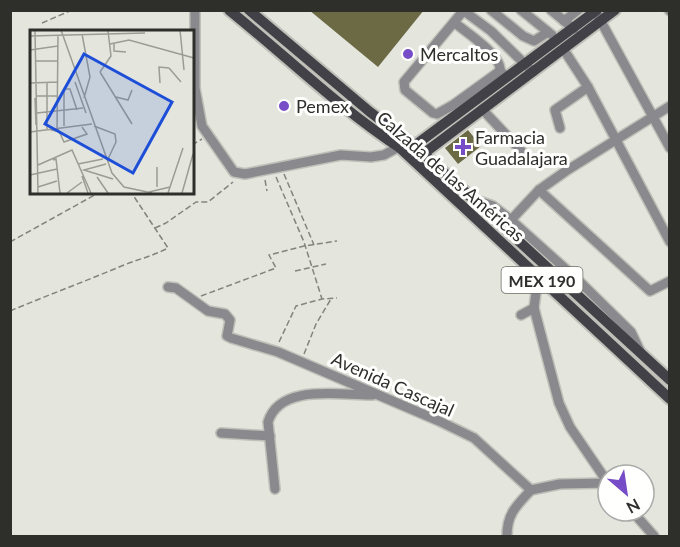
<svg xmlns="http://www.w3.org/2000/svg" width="680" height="547" viewBox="0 0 680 547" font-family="Lato,sans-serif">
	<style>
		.building { fill: #6b6a45 }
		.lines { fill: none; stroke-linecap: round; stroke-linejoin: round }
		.minor-casing { stroke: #c0c0b9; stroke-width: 12 }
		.major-casing { stroke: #c0c0b9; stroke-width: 14 }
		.path { stroke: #83847e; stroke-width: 1.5; stroke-dasharray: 6 3; stroke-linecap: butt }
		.minor { stroke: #8a898d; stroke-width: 9 }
		.major { stroke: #424147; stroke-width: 10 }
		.poi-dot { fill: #764dc6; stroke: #fffffe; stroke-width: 2 }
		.labels { text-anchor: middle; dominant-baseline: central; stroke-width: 6; stroke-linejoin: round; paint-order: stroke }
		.shield { fill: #fffffe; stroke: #6d6d6a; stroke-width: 1.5 }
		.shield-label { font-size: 16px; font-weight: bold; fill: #2e2e2b }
		.poi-label { font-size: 18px; fill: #2e2e2b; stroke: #fffffe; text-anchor: start }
		.street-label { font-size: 18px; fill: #2e2e2b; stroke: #fffffe }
		.inset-road { fill: none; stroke: #9b9c96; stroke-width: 1.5 }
		.view { fill: #1d4ed8; fill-opacity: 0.15; stroke: #1d4ed8; stroke-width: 3 }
		.inset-edge { fill: none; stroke: #2e2e2b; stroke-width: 3 }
	</style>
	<rect width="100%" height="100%" fill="#e4e5dd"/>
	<g class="building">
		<polygon points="309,10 424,10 378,67"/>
		<polygon points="468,130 481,146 458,164 445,148"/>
	</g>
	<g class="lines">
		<g class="minor-casing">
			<g id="minor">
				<polyline points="195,10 195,88 202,126 234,172 245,174 341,155 371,157 384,155 404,144"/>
				<polyline points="464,10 404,82 405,90 433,113 437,114 453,105 500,71 507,77"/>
				<polyline points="491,10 523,36 534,41 548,32"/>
				<polyline points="521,10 552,35"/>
				<polyline points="551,10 574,29"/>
				<polyline points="669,10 670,11"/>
				<polyline points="464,11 491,31 533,72"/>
				<polyline points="598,16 670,148"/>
				<polyline points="564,21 578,10"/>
				<path d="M455 23C467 33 502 55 500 71"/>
				<polyline points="564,50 588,87 670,242"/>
				<polyline points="482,109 525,155"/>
				<polyline points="560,128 555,110 588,87"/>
				<polyline points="539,190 650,291 670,281"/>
				<polyline points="476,200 493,206 511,220 579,281 631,332 640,351"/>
				<polyline points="511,220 539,190 566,171 670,106"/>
				<polyline points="538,276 534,308 559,403 570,427 608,483"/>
				<polyline points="168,287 176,288 208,311 225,314 230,320 227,336 231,338 278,352 439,421 474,438 531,490"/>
				<polyline points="521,315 534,308"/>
				<polyline points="221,433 270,436"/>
				<path d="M275 489 268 422C280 382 343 396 373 395"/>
				<polyline points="531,490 560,484 608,483"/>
				<polyline points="632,511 654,536"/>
				<path d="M507 536C507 514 516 506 531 490"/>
			</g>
		</g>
		<g class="major-casing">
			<g id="major">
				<path d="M229 10C286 56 339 108 400 148L670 399"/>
				<polyline points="249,10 370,112 414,145 670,380"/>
				<polyline points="410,149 597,10"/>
				<polyline points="419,157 615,10"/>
			</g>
		</g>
		<g class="path">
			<polyline points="42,23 72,10"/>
			<polyline points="192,145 202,139"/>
			<polyline points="284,174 314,245"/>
			<polyline points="276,177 304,242 322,299"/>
			<polyline points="265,180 267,191"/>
			<polyline points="155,228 166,223 196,202 208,202 233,182"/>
			<polyline points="10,242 100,192"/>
			<polyline points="295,271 326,264"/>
			<polyline points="201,296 276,268 269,255 304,246 337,241"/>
			<path d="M10 311C48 295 86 281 124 265 139 259 153 256 168 248L131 192"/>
			<polyline points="279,342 296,306 322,299 337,298"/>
			<polyline points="304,354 316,324 331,299"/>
		</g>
		<use href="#minor" class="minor"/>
		<use href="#major" class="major"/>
	</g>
	<g class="poi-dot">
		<circle cx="408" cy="54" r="6"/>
		<circle cx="284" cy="106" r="6"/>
		<path d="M460 138h6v6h6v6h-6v6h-6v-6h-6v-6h6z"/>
	</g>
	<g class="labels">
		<rect class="shield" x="501.5" y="267" width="81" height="26" rx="4.5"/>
		<g class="shield-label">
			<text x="542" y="280">MEX 190</text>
		</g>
		<g class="poi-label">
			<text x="420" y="54">Mercaltos</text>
			<text x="296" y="106">Pemex</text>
			<text x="475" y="137">Farmacia<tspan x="475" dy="21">Guadalajara</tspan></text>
		</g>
		<g class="street-label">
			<text transform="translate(451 176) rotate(41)">Calzada de las Américas</text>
			<text transform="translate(393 384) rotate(24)">Avenida Cascajal</text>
		</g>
	</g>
	<g transform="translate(30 30)">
		<rect width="164" height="164" fill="#e4e5dd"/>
		<path class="inset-road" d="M5 0 8 163M31 0 82 143 94 157 122 163M150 0 154 40M52 4 60 47 54 68M0 6 115 3M84 13V21L96 22M80 14 99 10 164 28M0 20 28 16M6 31H28M139 38 151 52M70 42 102 94M70 42 81 26 78 1M17 52V99M45 52 56 83M0 53 28 52M130 53 129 37 139 38M7 66H27M86 67 98 70 102 60M5 68 6 95M7 83 53 78M34 96V59H40L47 80M64 96 85 104 86 112 78 129M28 99 34 112 57 104 52 97M21 100 27 101 28 5M0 102 62 94M23 130 26 129 30 163M48 134 73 129M76 134 54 140 83 149M8 135 42 120 61 163M0 145 27 139M52 146 58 163M67 147 78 163M8 157 27 151M127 157V137M119 162 140 157M37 163 52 152M138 163 153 118M152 163 163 124"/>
		<path class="view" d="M54 24 142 72 103 143 15 94Z"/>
		<rect width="164" height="164" class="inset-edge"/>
	</g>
	<rect width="680" height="547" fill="none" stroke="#2e2e2b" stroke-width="24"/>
	<g transform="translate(626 493) rotate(151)"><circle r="28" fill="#fffffe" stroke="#ababaa" stroke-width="1.5"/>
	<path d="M0-4.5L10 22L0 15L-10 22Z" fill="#764dc6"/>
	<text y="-9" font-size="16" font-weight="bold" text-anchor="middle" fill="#2e2e2b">N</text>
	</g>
</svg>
